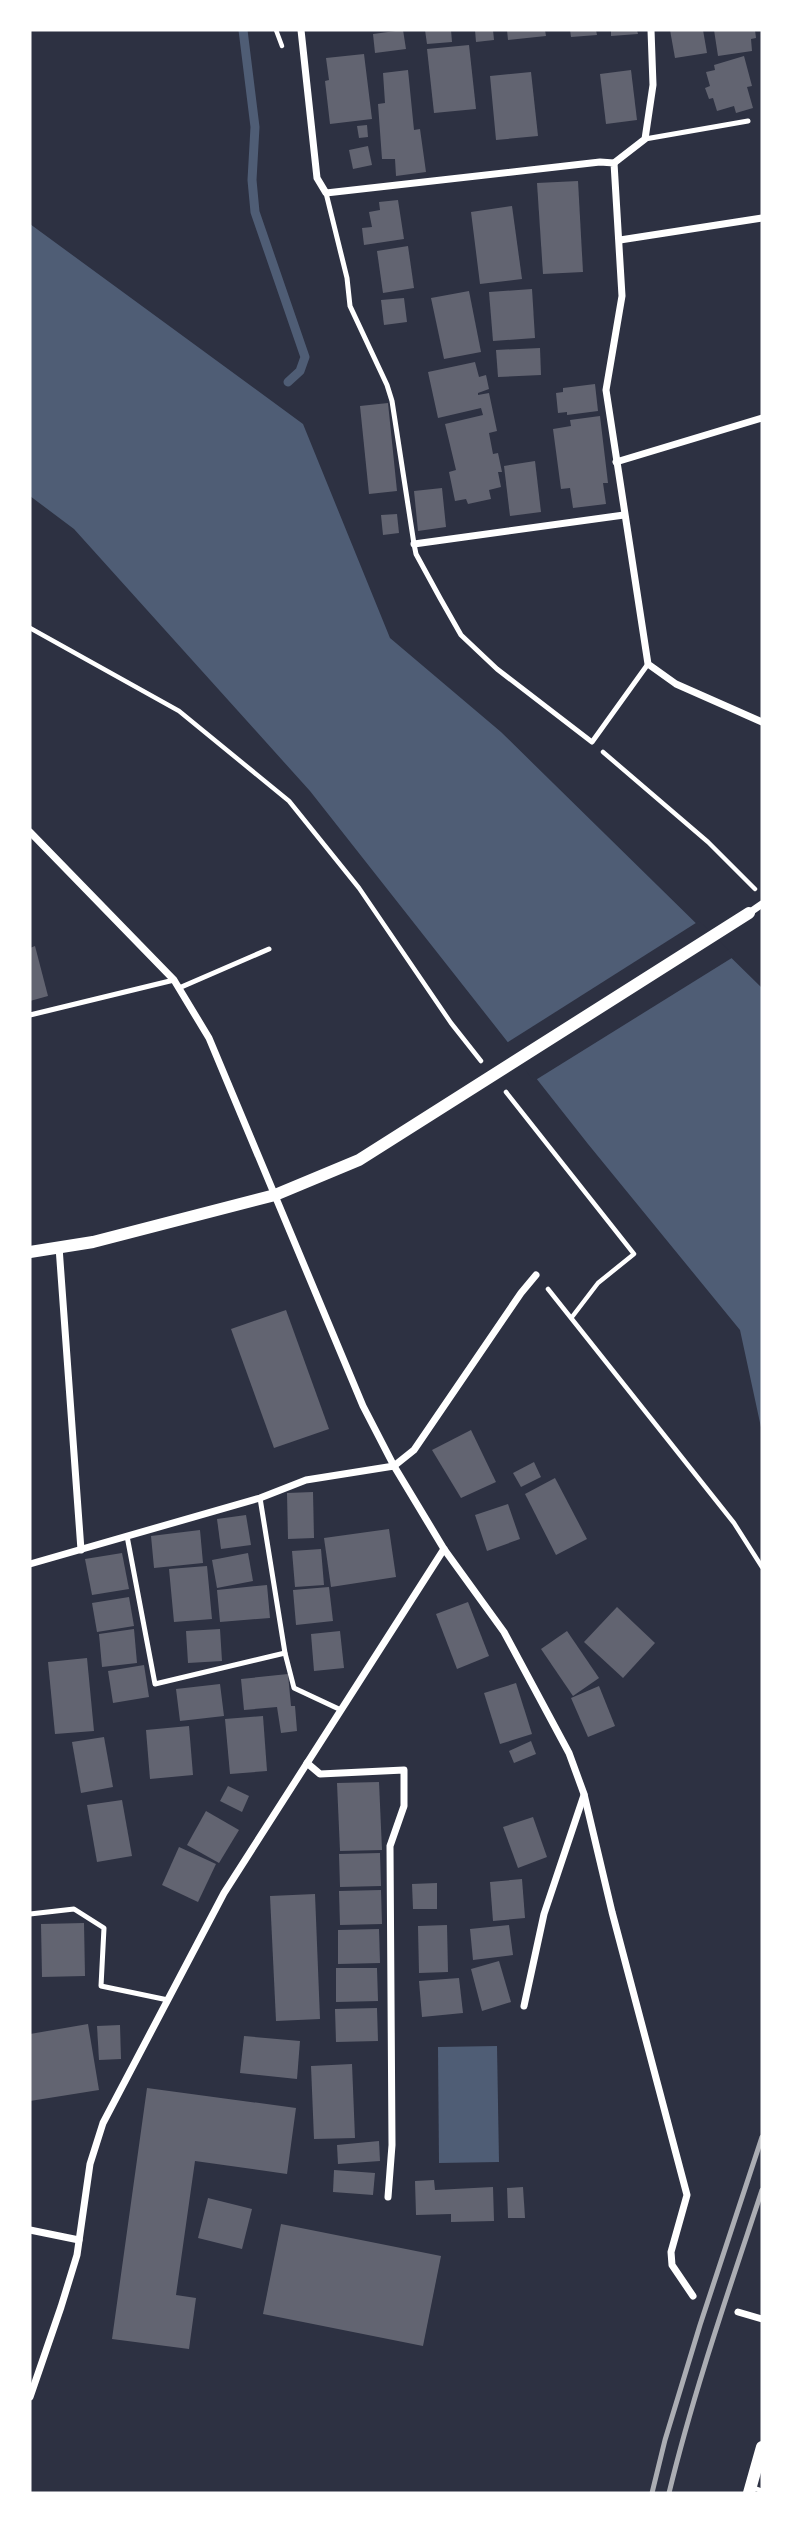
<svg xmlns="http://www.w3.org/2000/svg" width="792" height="2523" viewBox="0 0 792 2523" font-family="'Public Sans',sans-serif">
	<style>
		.water { fill: #4f5d75 }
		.pier { fill: #2d3142 }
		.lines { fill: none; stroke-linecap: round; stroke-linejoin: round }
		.stream { stroke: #4f5d75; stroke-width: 9 }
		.building { fill: #626471 }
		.path { stroke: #fff; stroke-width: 4.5 }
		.service { stroke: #fff; stroke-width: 5 }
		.minor { stroke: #fff; stroke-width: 7 }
		.tertiary { stroke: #fff; stroke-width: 12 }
		.rail { stroke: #abadb3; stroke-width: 5 }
	</style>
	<rect width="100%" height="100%" fill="#2d3142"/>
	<g class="water">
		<polygon points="30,224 303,424 390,638 501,732 762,988 762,1432 740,1330 588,1144 310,791 74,529 30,496"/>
		<polygon points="497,2046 499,2162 439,2163 438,2047"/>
	</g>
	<polygon class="pier" points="699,921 735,956 534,1081 505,1044"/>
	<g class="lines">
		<polyline class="stream" points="243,30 255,127 252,180 255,212 305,357 300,371 288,382"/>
	</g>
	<g class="building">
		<polygon points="403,30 406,49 375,53 373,34"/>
		<polygon points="425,30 451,30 452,42 427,44"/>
		<polygon points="475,30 493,30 494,40 476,42"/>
		<polygon points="507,30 545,30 546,36 508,40"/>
		<polygon points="570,30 596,30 597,35 571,37"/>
		<polygon points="611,30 637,30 638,34 611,36"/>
		<polygon points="670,30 703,30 707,53 675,58"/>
		<polygon points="714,30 755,30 756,38 751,39 752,51 718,56"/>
		<polygon points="469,45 476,109 434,113 427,49"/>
		<polygon points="364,54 372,119 330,124 325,81 329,80 326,58"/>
		<polygon points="744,56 752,86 747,87 753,108 736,113 734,106 717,111 713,98 709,99 705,88 710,86 706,72 715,70 714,65"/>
		<polygon points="408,70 414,130 420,129 426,172 396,176 395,159 382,159 378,104 385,103 383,73"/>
		<polygon points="631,70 637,120 606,124 600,74"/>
		<polygon points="531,72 538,136 496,140 490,76"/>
		<polygon points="367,125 368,137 359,138 357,126"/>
		<polygon points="368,146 372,165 353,169 349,150"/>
		<polygon points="578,181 583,272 543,274 537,183"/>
		<polygon points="398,200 404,239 364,245 362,228 372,227 369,212 380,210 379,202"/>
		<polygon points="512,206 522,279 480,284 471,212"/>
		<polygon points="408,246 414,288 383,293 377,251"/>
		<polygon points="532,289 535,338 493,341 489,292"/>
		<polygon points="469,291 481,352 444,359 431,298"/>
		<polygon points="404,298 407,322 384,325 381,300"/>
		<polygon points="540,348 541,375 498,377 496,350"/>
		<polygon points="475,362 479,377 486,375 489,389 478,393 478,395 489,393 497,431 489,433 493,454 498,453 502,472 498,472 501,487 489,490 491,499 468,504 466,499 455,501 449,472 456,470 445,424 483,415 481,408 438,418 428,372"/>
		<polygon points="595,384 598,411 567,415 567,412 558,413 556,393 563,392 563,388"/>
		<polygon points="388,403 397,491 369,494 360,406"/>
		<polygon points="600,416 608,483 603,483 606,504 573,508 570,488 561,489 553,429 571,426 570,420"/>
		<polygon points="535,461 541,512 510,516 504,466"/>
		<polygon points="442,488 446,527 418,531 414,491"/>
		<polygon points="397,514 399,533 383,535 381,515"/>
		<polygon points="35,946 48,996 30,1001 30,948"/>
		<polygon points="286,1310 329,1429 274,1448 231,1329"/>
		<polygon points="471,1430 496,1482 461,1498 432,1450"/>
		<polygon points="534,1462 541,1477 521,1487 513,1473"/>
		<polygon points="555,1478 587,1539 556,1555 525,1494"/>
		<polygon points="313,1492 314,1538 288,1539 287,1493"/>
		<polygon points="508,1504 520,1539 487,1551 475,1515"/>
		<polygon points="246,1515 251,1545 221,1549 217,1519"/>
		<polygon points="389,1529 396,1577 331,1587 324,1538"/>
		<polygon points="200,1530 203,1563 154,1568 151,1536"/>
		<polygon points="321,1549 324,1585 295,1587 292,1551"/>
		<polygon points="122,1553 129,1589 92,1595 85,1559"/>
		<polygon points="248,1553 253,1581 217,1588 212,1560"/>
		<polygon points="207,1566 212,1619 174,1622 169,1569"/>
		<polygon points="267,1585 270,1618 220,1622 217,1590"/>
		<polygon points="329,1587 333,1621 296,1625 293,1590"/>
		<polygon points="129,1597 134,1626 97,1632 92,1603"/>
		<polygon points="468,1602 489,1656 457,1669 436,1614"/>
		<polygon points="617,1607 655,1643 623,1678 584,1642"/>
		<polygon points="134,1629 137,1663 102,1667 99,1634"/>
		<polygon points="220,1629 222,1661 188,1663 186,1631"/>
		<polygon points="340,1631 344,1668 314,1671 311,1634"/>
		<polygon points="567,1631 599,1678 573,1696 541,1649"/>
		<polygon points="87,1658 94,1731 55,1734 48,1662"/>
		<polygon points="144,1665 149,1697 113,1703 108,1671"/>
		<polygon points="288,1674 291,1706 295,1706 297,1731 281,1733 277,1707 244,1710 241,1679"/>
		<polygon points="516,1683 532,1734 500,1744 484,1693"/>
		<polygon points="220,1684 224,1716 180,1721 176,1689"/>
		<polygon points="599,1686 615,1726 588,1737 571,1698"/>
		<polygon points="263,1716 267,1771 230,1774 225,1719"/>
		<polygon points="189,1726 193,1775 150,1779 146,1730"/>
		<polygon points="104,1737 113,1787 81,1793 72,1742"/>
		<polygon points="531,1741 536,1754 514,1763 509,1751"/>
		<polygon points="379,1782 382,1850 340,1851 337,1783"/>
		<polygon points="228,1786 249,1796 242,1812 220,1801"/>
		<polygon points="122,1800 132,1856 97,1862 87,1805"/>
		<polygon points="206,1811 239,1830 219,1863 187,1845"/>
		<polygon points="533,1817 547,1857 518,1868 503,1827"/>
		<polygon points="179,1847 216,1864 198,1902 162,1885"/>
		<polygon points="380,1853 381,1886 340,1887 339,1854"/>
		<polygon points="522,1879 525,1918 493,1921 490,1882"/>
		<polygon points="437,1883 437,1909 413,1909 412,1884"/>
		<polygon points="381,1890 382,1924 340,1925 339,1891"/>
		<polygon points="315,1894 320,2019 276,2021 270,1896"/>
		<polygon points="84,1923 85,1976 42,1977 41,1924"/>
		<polygon points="447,1925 448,1972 419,1973 418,1926"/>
		<polygon points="509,1925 513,1955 473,1960 470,1929"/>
		<polygon points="379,1929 380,1963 338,1964 338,1930"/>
		<polygon points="499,1961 511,2002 482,2011 471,1969"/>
		<polygon points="336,1968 377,1968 378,2001 336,2002"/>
		<polygon points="459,1978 463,2013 422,2017 419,1981"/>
		<polygon points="377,2008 378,2041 336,2042 335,2009"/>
		<polygon points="88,2024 99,2090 30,2101 30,2034"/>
		<polygon points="120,2025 121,2059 99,2060 97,2026"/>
		<polygon points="244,2036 300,2041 297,2079 240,2073"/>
		<polygon points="352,2064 355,2138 314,2139 311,2066"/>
		<polygon points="147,2088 296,2108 287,2174 195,2161 176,2295 196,2298 189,2349 112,2339"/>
		<polygon points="379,2141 380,2161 338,2164 337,2145"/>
		<polygon points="334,2170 375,2173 373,2195 333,2192"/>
		<polygon points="434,2180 435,2190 493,2187 494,2221 451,2222 451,2214 416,2215 415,2181"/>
		<polygon points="523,2187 525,2218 508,2218 507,2188"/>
		<polygon points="208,2198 252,2209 242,2249 198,2238"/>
		<polygon points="281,2224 441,2256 423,2346 263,2314"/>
	</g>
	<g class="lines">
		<g class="path">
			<polyline points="276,30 282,46"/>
			<polyline points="30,628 179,711 289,801 359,888 451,1023 481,1061"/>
			<polyline points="603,752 708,842 755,889"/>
			<polyline points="506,1092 634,1254 598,1283 572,1317"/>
			<polyline points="548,1289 734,1523 762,1567"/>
		</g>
		<g class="service">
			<polyline points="645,139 748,121"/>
			<polyline points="326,193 347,278 350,306 387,385 392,401 414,544 416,554 440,598 461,635 497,669 592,742 648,664"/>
			<polyline points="179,988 269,949"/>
			<polyline points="30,1015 174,980"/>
			<polyline points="260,1498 285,1653 294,1688 341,1710"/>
			<polyline points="127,1536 155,1684 285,1653"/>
			<polyline points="30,1914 74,1909 104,1928 101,1986 168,2000"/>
			<polyline points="751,2487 762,2491"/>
		</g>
		<g class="minor">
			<polyline points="301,30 317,178 326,193 600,162 614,163 622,296 606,390 648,664 676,684 762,722"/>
			<polyline points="614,163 645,139 653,85 651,30"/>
			<polyline points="620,240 762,218"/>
			<polyline points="616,462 762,418"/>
			<polyline points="414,544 624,515"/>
			<polyline points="30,832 174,980 209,1038 363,1406 394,1466 444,1549 504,1632 569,1753 584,1794 612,1912 687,2195 671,2252 672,2265 693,2296"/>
			<polyline points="749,913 762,904"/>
			<polyline points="59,1247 81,1550"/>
			<polyline points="30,1564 260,1498 306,1480 394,1466 414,1450 521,1293 536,1275"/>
			<polyline points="307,1763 320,1774 404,1770 404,1806 390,1846 392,2145 388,2197"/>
			<polyline points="524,2006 544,1914 584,1795"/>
			<polyline points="30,2230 79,2240"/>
			<polyline points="738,2312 762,2319"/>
			<polyline points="30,2397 61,2307 77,2255 90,2164 103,2123 224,1893 444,1549"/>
		</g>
		<g class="tertiary">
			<polyline points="30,1252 93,1242 275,1195 359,1160 749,913"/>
			<polyline points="749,2493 762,2447"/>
		</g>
		<g class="rail">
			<polyline points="652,2493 665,2440 700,2325 762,2137"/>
			<path d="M669 2493C694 2390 729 2290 762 2190"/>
		</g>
	</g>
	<rect width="792" height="2523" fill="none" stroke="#ffffff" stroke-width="63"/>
</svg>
